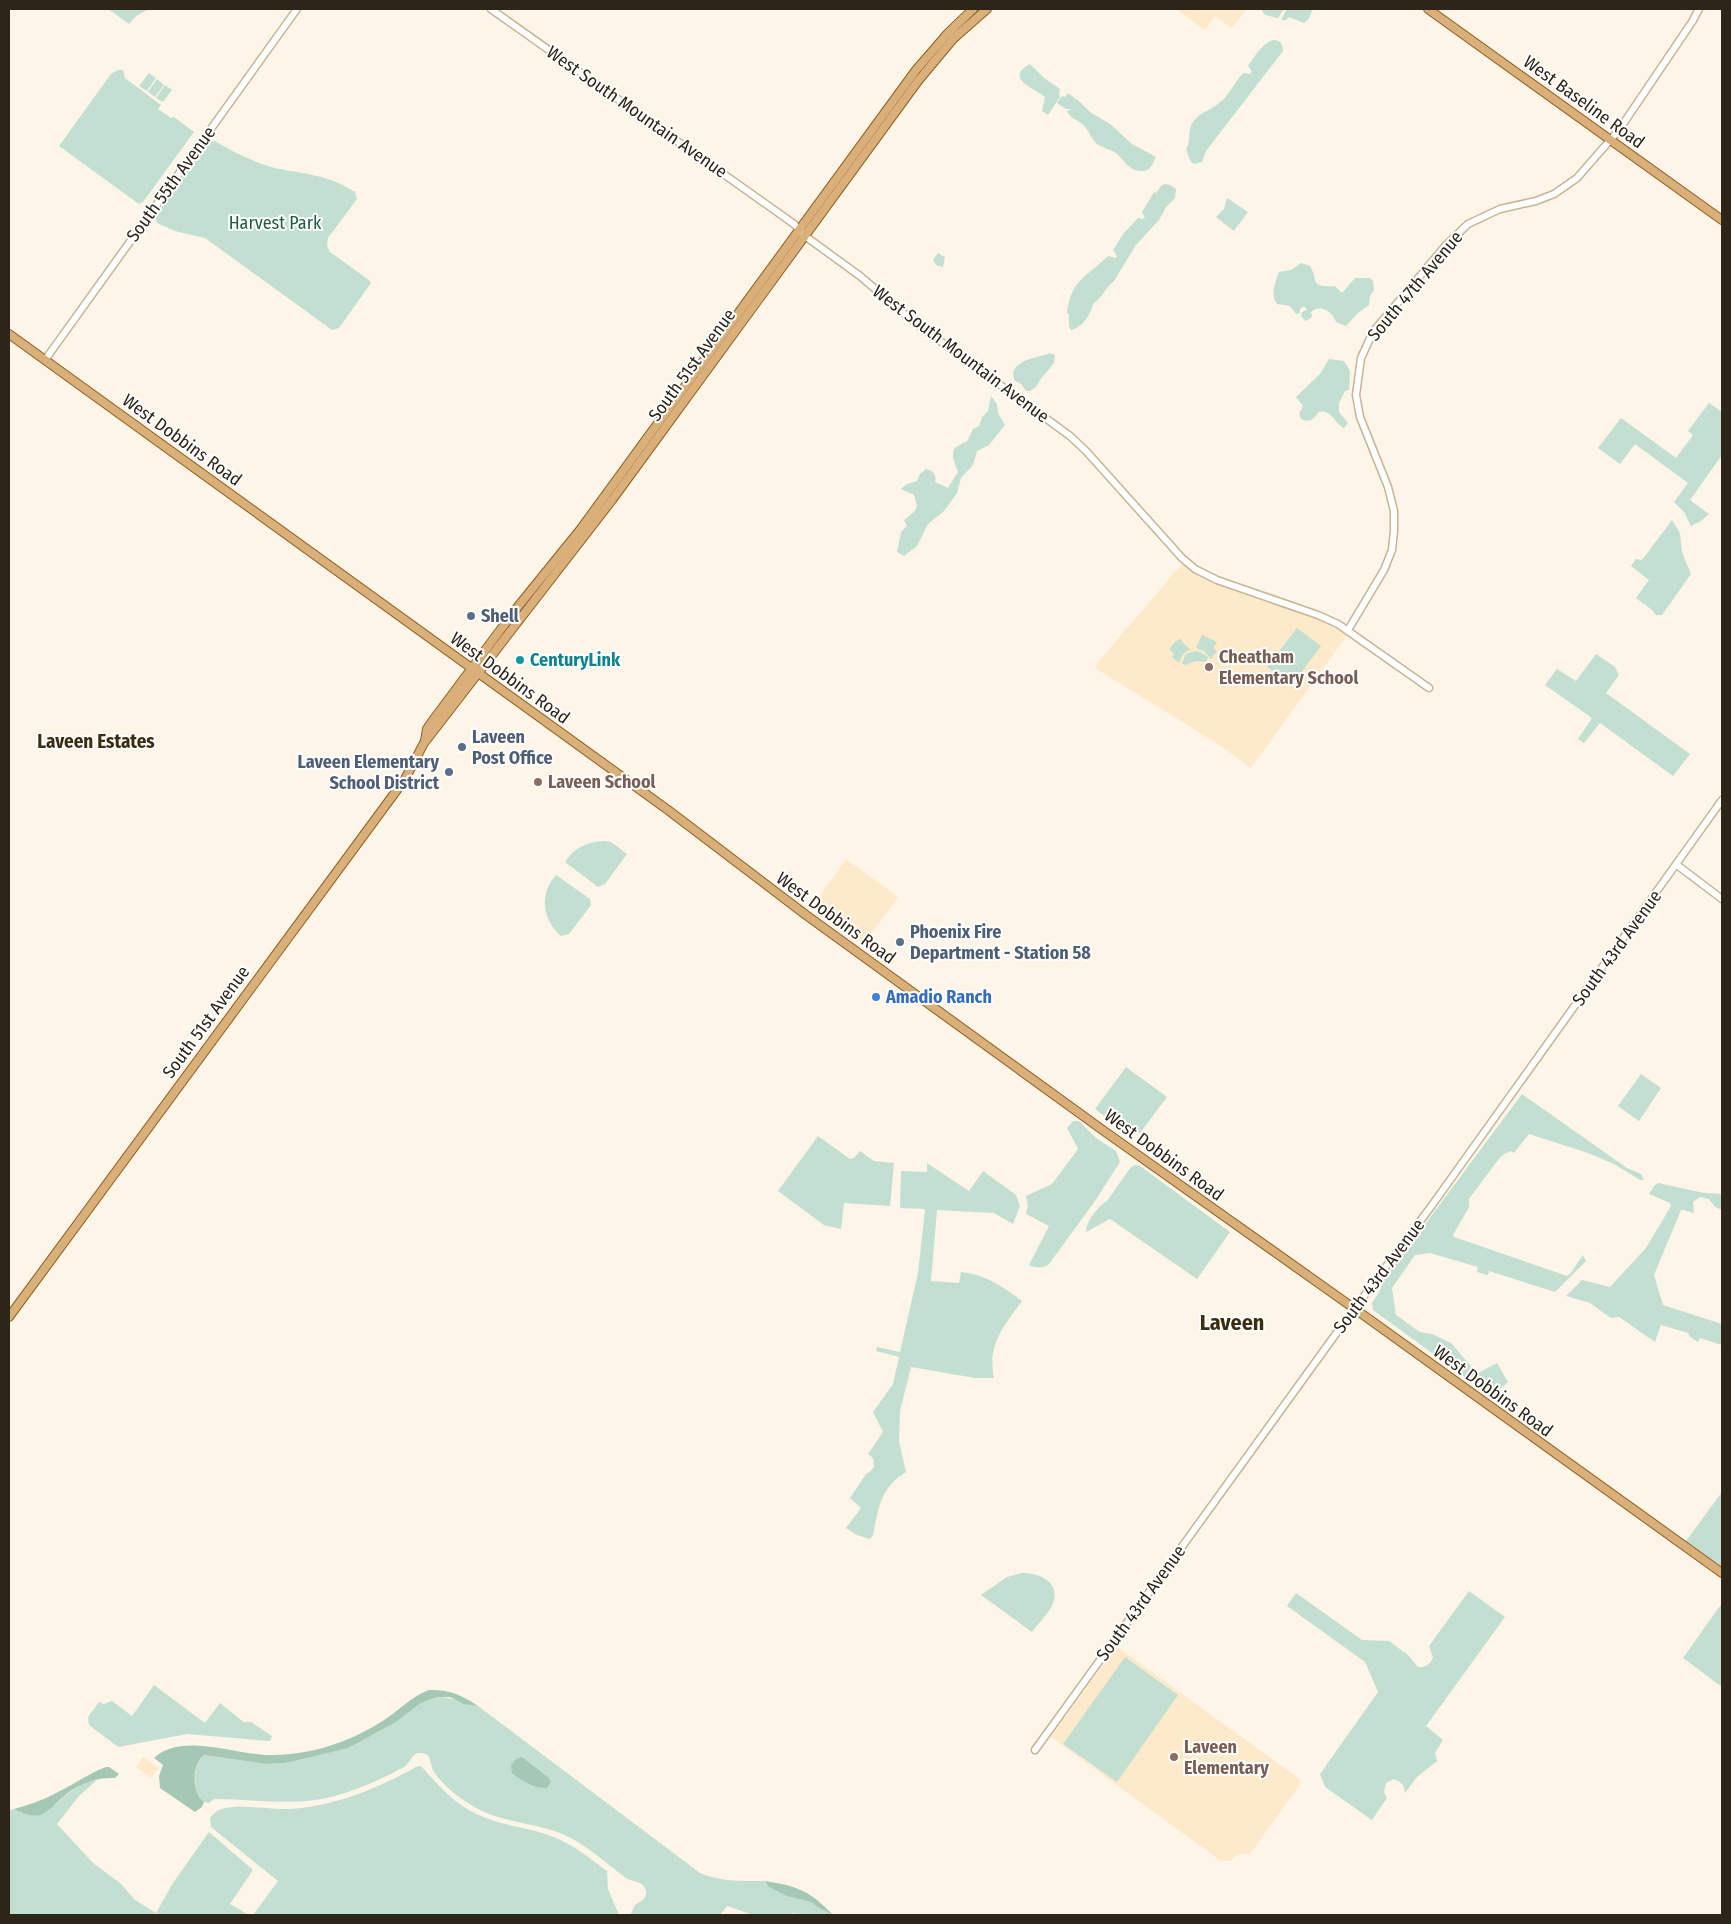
<svg xmlns="http://www.w3.org/2000/svg" width="1731" height="1924" viewBox="0 0 1731 1924" font-family="'Fira Sans Condensed',sans-serif">
	<style>
		.built { fill: #fdeaca }
		.green { fill: #c2dfd1 }
		.forest { fill: #a5c7b6 }
		.lines { fill: none; stroke-linecap: round; stroke-linejoin: round }
		.minor-casing { stroke: #c7b495; stroke-width: 9 }
		.major-casing { stroke: #8e5d1e; stroke-width: 10 }
		.minor { stroke: #fff; stroke-width: 6 }
		.major { stroke: #dab07a; stroke-width: 8 }
		.service-dot { fill: #5c6f8a; stroke: #fff; stroke-width: 2 }
		.culture-dot { fill: #0f9aa8; stroke: #fff; stroke-width: 2 }
		.education-dot { fill: #8d6e63; stroke: #fff; stroke-width: 2 }
		.shop-dot { fill: #3f7fe0; stroke: #fff; stroke-width: 2 }
		.labels { text-anchor: middle; dominant-baseline: central; stroke-width: 4; stroke-linejoin: round; paint-order: stroke }
		.street-label { font-size: 18px; fill: #2c2518; stroke: #fff }
		.park-label { font-size: 18px; fill: #1e5b43; stroke: #fff }
		.service-label { font-size: 18px; font-weight: bold; fill: #4e5e75; stroke: #fff; text-anchor: start }
		.education-label { font-size: 18px; font-weight: bold; fill: #785e54; stroke: #fff; text-anchor: start }
		.culture-label { font-size: 18px; font-weight: bold; fill: #0d838f; stroke: #fff; text-anchor: start }
		.shop-label { font-size: 18px; font-weight: bold; fill: #366cbe; stroke: #fff; text-anchor: start }
		.neighbourhood-label { font-size: 19px; font-weight: bold; fill: #3c2d11; stroke: #fff }
		.district-label { font-size: 22px; font-weight: bold; fill: #3c2d11; stroke: #fff }
	</style>
	<rect width="100%" height="100%" fill="#fdf5e8"/>
	<g class="built">
		<polygon points="1176,9 1247,9 1232,28 1215,16 1205,30"/>
		<polygon points="1182,564 1206,580 1323,621 1348,634 1251,768 1218,744 1095,668 1098,662"/>
		<polygon points="846,859 898,897 864,944 812,907"/>
		<polygon points="1119,1648 1297,1777 1300,1780 1299,1786 1250,1854 1238,1854 1230,1861 1221,1861 1051,1737 1115,1649"/>
		<polygon points="143,1757 159,1768 151,1778 136,1767"/>
	</g>
	<g class="green">
		<polygon points="108,9 149,9 136,16 129,24"/>
		<polygon points="1261,9 1284,9 1278,18 1265,15"/>
		<polygon points="1287,9 1313,9 1308,20 1304,23 1289,17 1286,20 1281,20"/>
		<path d="M1273 40C1280 40 1283 44 1283 51L1206 151 1202 162 1194 164 1191 162 1186 149C1192 140 1187 130 1193 122 1201 111 1208 112 1218 104 1229 96 1234 83 1243 73L1250 74 1252 72 1248 66C1254 57 1263 43 1273 40Z"/>
		<path d="M1030 64 1044 78 1060 89 1059 94 1060 97 1048 115 1042 111 1045 97C1033 88 1004 78 1030 64Z"/>
		<polygon points="118,70 123,70 125,78 161,105 158,109 171,118 174,117 194,132 143,202 139,204 59,146 111,74"/>
		<polygon points="149,73 156,78 147,91 139,86"/>
		<polygon points="157,79 164,85 155,97 148,92"/>
		<polygon points="165,85 172,90 163,102 156,98"/>
		<path d="M1068 93 1080 102 1090 112 1110 124 1132 144 1156 157C1153 163 1151 170 1144 171 1129 172 1125 161 1116 153 1109 148 1100 148 1095 142 1090 136 1088 128 1081 123 1075 119 1071 119 1067 111L1072 109H1066L1057 103 1062 96 1065 97Z"/>
		<path d="M215 141C233 152 251 161 271 167 304 175 325 173 355 192L357 199 328 238 327 246 330 252 369 280 371 283 339 328 332 330 205 238 175 231 157 223 155 216 208 142Z"/>
		<path d="M1165 184 1170 185 1176 189 1175 198 1166 207 1159 220 1136 245 1114 281C1105 288 1102 298 1093 304 1091 314 1082 328 1071 330L1069 326V314L1067 313C1071 279 1087 277 1108 256L1116 258 1117 256 1113 250 1124 233 1138 218 1143 219 1145 218 1142 212 1154 192 1156 193 1161 186Z"/>
		<polygon points="1227,198 1248,212 1234,231 1216,217 1224,209"/>
		<polygon points="938,253 945,257 943,267 936,265 933,260"/>
		<path d="M1301 263 1310 266C1319 281 1309 288 1335 286L1342 293 1355 278H1370L1373 281 1374 290 1370 296 1369 305 1358 313 1346 326 1336 322C1332 312 1321 303 1311 312L1312 317 1306 321 1301 316 1302 312 1307 310 1304 306 1300 309V313L1296 314 1290 306 1277 304C1270 294 1275 283 1279 272L1291 270Z"/>
		<path d="M1050 353 1055 355 1054 363 1040 380 1036 387 1030 391H1026L1021 384 1014 380 1013 373 1015 368C1026 357 1038 358 1050 353Z"/>
		<path d="M1329 359 1344 361 1350 371 1349 390 1345 391 1339 403V412L1348 423 1344 428C1334 423 1332 409 1319 412 1313 419 1311 423 1301 419L1299 414 1303 406 1296 397 1320 374Z"/>
		<path d="M991 396 997 404 998 413 1005 425 989 445 977 451 973 465 961 478 957 493 944 511 928 524 917 546 904 556 897 552 901 532 907 526 904 520 915 511 917 506 914 495 901 489 907 484 917 481 920 474 926 469C933 470 937 476 935 482L948 488 958 472 953 458V451L956 447 967 441 973 429 979 426 982 417 988 411Z"/>
		<polygon points="1709,403 1722,412 1722,455 1690,500 1709,514 1701,521 1691,526 1684,512 1674,502 1688,483 1635,444 1620,464 1598,448 1621,418 1676,458 1693,435 1688,431"/>
		<polygon points="1672,520 1680,533 1682,552 1691,574 1662,615 1656,615 1652,610 1636,598 1649,580 1631,566 1636,559 1642,560"/>
		<polygon points="1297,628 1321,646 1292,685 1267,667"/>
		<polygon points="1202,635 1217,642 1213,648 1217,651 1211,659 1204,651 1196,648"/>
		<polygon points="1181,639 1183,643 1190,649 1183,654 1179,663 1172,657 1174,654 1169,649 1176,641"/>
		<polygon points="1195,651 1200,652 1208,657 1206,662 1196,661 1185,665 1182,663 1186,654"/>
		<polygon points="1596,654 1615,667 1619,675 1606,693 1690,754 1673,776 1600,723 1584,743 1578,739 1592,718 1545,685 1557,669 1576,681"/>
		<path d="M604 841 611 842 627 854 605 884 598 887 565 862C575 847 587 842 604 841Z"/>
		<path d="M556 875 590 899 591 905 569 934 561 936C542 919 539 894 556 875Z"/>
		<polygon points="1126,1067 1167,1097 1140,1133 1122,1129 1095,1109"/>
		<polygon points="1641,1074 1661,1088 1639,1121 1618,1106"/>
		<polygon points="1522,1094 1627,1168 1641,1174 1644,1180 1640,1180 1614,1164 1588,1153 1529,1134 1514,1153 1511,1151 1504,1154 1498,1160 1469,1199 1469,1207 1453,1235 1454,1237 1567,1276 1570,1274 1583,1255 1586,1261 1555,1292 1489,1271 1488,1275 1477,1272 1478,1267 1430,1253 1415,1255 1392,1288 1396,1315 1420,1332 1432,1334 1451,1343 1476,1372 1480,1372 1497,1363 1508,1382 1492,1397 1373,1310 1372,1303 1381,1289 1382,1282"/>
		<path d="M1073 1121H1079L1096 1138 1116 1151 1120 1162 1095 1201 1049 1264C1043 1269 1035 1268 1029 1265L1049 1226 1026 1214 1028 1206 1026 1196 1052 1184 1078 1149 1067 1128Z"/>
		<polygon points="818,1136 850,1159 854,1158 860,1151 874,1161 894,1163 890,1206 844,1203 841,1229 824,1225 778,1191"/>
		<path d="M927 1163 969 1191 983 1171 1016 1195 1020 1206 1013 1224 994 1213 937 1210 931 1281 959 1283 961 1272C985 1274 1003 1287 1022 1301 1004 1326 987 1344 994 1378H975L911 1367 900 1411 899 1441 906 1472C880 1488 879 1507 873 1535L870 1539 857 1535 846 1528 861 1508 850 1498 866 1474 870 1472 874 1467 873 1458 868 1454 883 1432 873 1412 893 1384 899 1357 876 1351 877 1347 900 1352 918 1273 925 1209 900 1208 901 1171 927 1172Z"/>
		<path d="M1135 1165 1140 1166 1230 1232 1197 1279 1110 1219 1086 1232C1086 1222 1098 1206 1107 1201L1131 1167Z"/>
		<polygon points="1658,1183 1704,1193 1722,1194 1722,1210 1715,1207 1709,1199 1700,1197 1693,1202 1694,1213 1684,1210 1681,1210 1654,1275 1663,1305 1722,1324 1722,1345 1700,1338 1698,1342 1690,1337 1688,1333 1661,1325 1655,1342 1619,1317 1611,1318 1590,1303 1566,1296 1582,1280 1610,1287 1646,1248 1671,1206 1670,1203 1649,1194 1654,1186"/>
		<polygon points="1722,1492 1722,1567 1686,1541"/>
		<path d="M1022 1573C1041 1573 1062 1583 1052 1606 1047 1615 1038 1624 1032 1632L981 1595 1007 1577Z"/>
		<path d="M1469 1591 1505 1617 1426 1726 1443 1740 1435 1753 1437 1761 1417 1777 1405 1793C1404 1785 1402 1782 1394 1779L1386 1783 1384 1792 1387 1798 1372 1820 1325 1787 1320 1774 1378 1692 1365 1662 1287 1606 1296 1593 1362 1640 1389 1641 1408 1655 1418 1667C1425 1668 1431 1664 1433 1657L1429 1646Z"/>
		<polygon points="1722,1603 1722,1687 1683,1658"/>
		<polygon points="1125,1657 1178,1695 1117,1782 1063,1744"/>
		<polygon points="154,1685 205,1723 220,1703 241,1720 244,1722 251,1722 272,1736 270,1741 187,1734 118,1747 89,1725 88,1717 99,1702 104,1704 112,1701 132,1716"/>
		<path d="M437 1697C453 1697 462 1703 478 1706L700 1873C721 1882 742 1881 765 1881L769 1887 786 1896 811 1902 819 1908 834 1915H797L793 1913 791 1915H753L727 1906 720 1915H630C632 1912 633 1908 635 1905 640 1901 647 1900 646 1891 644 1880 633 1883 626 1878 604 1862 583 1841 557 1832 532 1823 504 1822 480 1810 463 1801 445 1788 434 1772 429 1764 433 1753 420 1753 411 1753 411 1763 404 1767 382 1779 359 1789 335 1796 295 1807 254 1799 214 1799L209 1803 204 1802C192 1793 192 1765 204 1755L266 1764 285 1763 374 1734 396 1722 421 1703Z"/>
		<path d="M418 1766H421C438 1785 455 1805 479 1815 504 1827 532 1827 556 1838 575 1846 591 1859 607 1871L608 1889 619 1915H253L278 1881 211 1827 210 1818C213 1814 217 1810 222 1809 238 1804 269 1809 288 1809 335 1807 378 1788 418 1766Z"/>
		<polygon points="97,1780 79,1796 57,1824 93,1863 120,1883 135,1900 156,1913 173,1883 209,1832 253,1870 230,1904 249,1915 9,1915 9,1810 14,1809 21,1813 47,1812 66,1795 85,1782"/>
	</g>
	<g class="forest">
		<path d="M429 1690C450 1690 460 1694 478 1706L464 1704 450 1697H437L421 1703 396 1722 348 1748 285 1763 266 1764 204 1755C191 1765 192 1793 204 1802L202 1807 195 1812 160 1788 159 1776 163 1765 154 1758C182 1731 237 1756 273 1755 313 1754 347 1743 381 1722 398 1712 410 1697 429 1690Z"/>
		<path d="M522 1757 549 1778 551 1782 547 1788C533 1788 522 1781 512 1773L511 1765 516 1759Z"/>
		<path d="M106 1767H109L119 1774 115 1778C95 1777 76 1785 62 1798 55 1804 49 1812 40 1815 32 1817 21 1813 14 1809 28 1805 41 1801 54 1794 72 1786 87 1774 106 1767Z"/>
		<path d="M765 1881C798 1886 810 1891 833 1915L819 1908 811 1902 786 1896 769 1887Z"/>
	</g>
	<g class="lines">
		<g class="minor-casing">
			<g id="minor">
				<polyline points="491,9 794,224 805,236 860,276 914,322 1070,436 1086,451 1182,558 1195,569 1217,580 1318,615 1338,624 1429,688"/>
				<polyline points="45,360 297,9"/>
				<polyline points="1348,630 1384,570 1392,550 1394,531 1394,511 1388,487 1360,417 1356,395 1361,358 1373,332 1446,245 1468,224 1500,209 1536,201 1554,194 1577,178 1619,130 1692,22 1699,9"/>
				<polyline points="1677,865 1722,899"/>
				<polyline points="1035,1750 1343,1324 1430,1208 1722,800"/>
			</g>
		</g>
		<g class="major-casing">
			<g id="major">
				<polyline points="1428,9 1722,220"/>
				<polyline points="9,334 668,810 806,915 1104,1131 1355,1309 1722,1573"/>
				<polyline points="425,741 427,729 431,723 516,609 580,530 916,70 948,33 973,9"/>
				<polyline points="9,1317 405,779 424,743 612,500 918,81 953,39 987,9"/>
			</g>
		</g>
		<use href="#minor" class="minor"/>
		<use href="#major" class="major"/>
	</g>
	<g class="service-dot">
		<circle cx="471" cy="616" r="5"/>
		<circle cx="462" cy="747" r="5"/>
		<circle cx="449" cy="772" r="5"/>
		<circle cx="900" cy="942" r="5"/>
	</g>
	<circle class="culture-dot" cx="520" cy="660" r="5"/>
	<g class="education-dot">
		<circle cx="1209" cy="667" r="5"/>
		<circle cx="538" cy="782" r="5"/>
		<circle cx="1174" cy="1757" r="5"/>
	</g>
	<circle class="shop-dot" cx="876" cy="997" r="5"/>
	<g class="labels">
		<g class="street-label">
			<text transform="translate(1584 102) rotate(36)">West Baseline Road</text>
			<text transform="translate(637 112) rotate(35)">West South Mountain Avenue</text>
			<text transform="translate(171 184) rotate(-54)">South 55th Avenue</text>
			<text transform="translate(1415 286) rotate(-50)">South 47th Avenue</text>
			<text transform="translate(961 354) rotate(37)">West South Mountain Avenue</text>
			<text transform="translate(692 365) rotate(-54)">South 51st Avenue</text>
			<text transform="translate(182 440) rotate(36)">West Dobbins Road</text>
			<text transform="translate(510 678) rotate(36)">West Dobbins Road</text>
			<text transform="translate(836 918) rotate(36)">West Dobbins Road</text>
			<text transform="translate(1617 948) rotate(-54)">South 43rd Avenue</text>
			<text transform="translate(206 1022) rotate(-54)">South 51st Avenue</text>
			<text transform="translate(1164 1155) rotate(36)">West Dobbins Road</text>
			<text transform="translate(1379 1276) rotate(-53)">South 43rd Avenue</text>
			<text transform="translate(1493 1391) rotate(36)">West Dobbins Road</text>
			<text transform="translate(1141 1603) rotate(-54)">South 43rd Avenue</text>
		</g>
		<g class="park-label">
			<text x="275" y="223">Harvest Park</text>
		</g>
		<g class="service-label">
			<text x="481" y="616">Shell</text>
			<text x="472" y="737">Laveen<tspan x="472" dy="21">Post Office</tspan></text>
			<text x="439" y="762" text-anchor="end">Laveen Elementary<tspan x="439" dy="21">School District</tspan></text>
			<text x="910" y="932">Phoenix Fire<tspan x="910" dy="21">Department - Station 58</tspan></text>
		</g>
		<g class="education-label">
			<text x="1219" y="657">Cheatham<tspan x="1219" dy="21">Elementary School</tspan></text>
			<text x="548" y="782">Laveen School</text>
			<text x="1184" y="1747">Laveen<tspan x="1184" dy="21">Elementary</tspan></text>
		</g>
		<g class="culture-label">
			<text x="530" y="660">CenturyLink</text>
		</g>
		<g class="shop-label">
			<text x="886" y="997">Amadio Ranch</text>
		</g>
		<g class="neighbourhood-label">
			<text x="96" y="741">Laveen Estates</text>
		</g>
		<g class="district-label">
			<text x="1232" y="1322">Laveen</text>
		</g>
	</g>
	<rect width="1731" height="1924" fill="none" stroke="#2c2518" stroke-width="20"/>
</svg>
